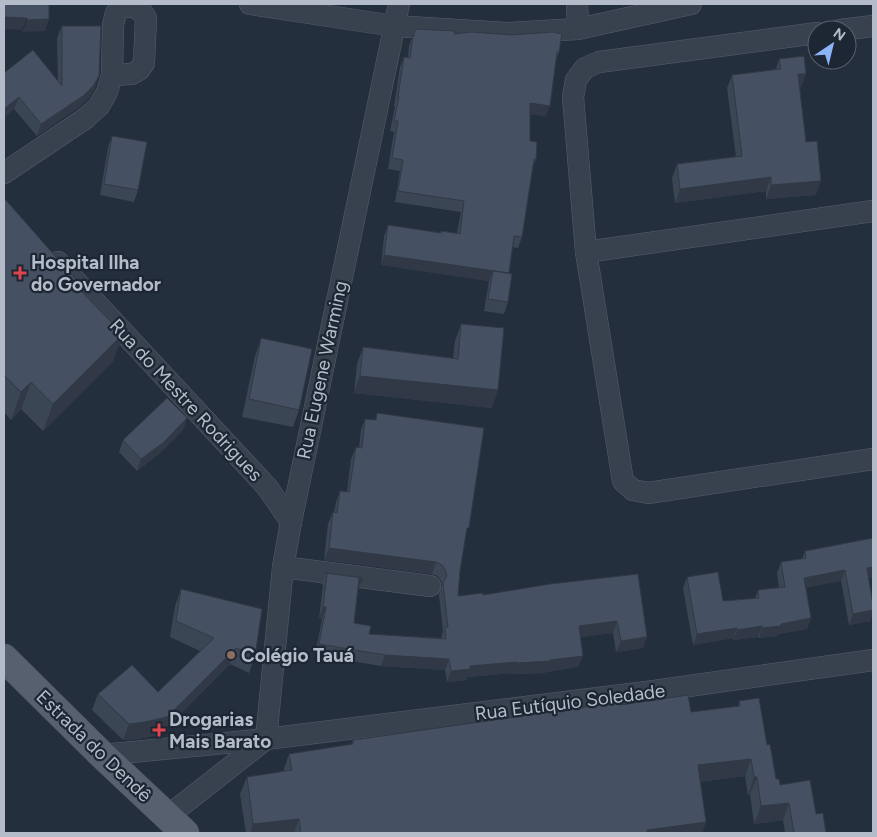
<svg xmlns="http://www.w3.org/2000/svg" width="877" height="837" viewBox="0 0 877 837" font-family="Figtree,sans-serif">
	<style>
		.lines { fill: none; stroke-linecap: round; stroke-linejoin: round }
		.minor-casing { stroke: #565f6c; stroke-width: 22 }
		.major-casing { stroke: #414a57; stroke-width: 29 }
		.minor { stroke: #38414e; stroke-width: 21 }
		.major { stroke: #56606e; stroke-width: 28 }
		.wall { fill: #3b4654 }
		.shaded-wall { fill: #303945 }
		.building { fill: #455162; stroke: #303945 }
		.health-dot { fill: #e0444e; stroke: #1d2633; stroke-width: 2 }
		.education-dot { fill: #8d6e63; stroke: #1d2633; stroke-width: 2 }
		.labels { text-anchor: middle; dominant-baseline: central; stroke-width: 4.5; stroke-linejoin: round; paint-order: stroke }
		.poi-label { font-size: 19px; font-weight: bold; fill: #b4bcc9; stroke: #1d2633; text-anchor: start }
		.street-label { font-size: 19px; fill: #b4bcc9; stroke: #1d2633 }
	</style>
	<rect width="100%" height="100%" fill="#242f3e"/>
	<g class="lines">
		<g class="minor-casing">
			<g id="minor">
				<polyline points="250,4 394,26 507,33 578,29 691,4"/>
				<polyline points="577,4 578,29"/>
				<polyline points="840,30 873,26"/>
				<polyline points="817,33 599,62 585,68 576,80 573,97 586,252 623,481 633,490 648,493 873,459"/>
				<polyline points="4,173 86,118 99,106 107,92 112,75 113,25 116,13 121,7 135,7 142,12 146,18 144,63 139,70 132,74 112,75"/>
				<polyline points="586,252 873,211"/>
				<polyline points="58,262 267,487 291,522"/>
				<polyline points="283,567 430,586"/>
				<polyline points="266,739 283,567 291,522 399,4"/>
				<polyline points="102,755 266,739 654,691 873,660"/>
				<polyline points="168,816 266,739"/>
			</g>
		</g>
		<g class="major-casing">
			<polyline id="major" points="4,658 102,755 185,833"/>
		</g>
		<use href="#minor" class="minor"/>
		<use href="#major" class="major"/>
	</g>
	<g class="wall">
		<polygon points="62,26 95,88 89,98 78,108 37,136 14,109 4,117 4,73 58,80 57,38"/>
		<polygon points="415,29 454,34 559,52 556,60 546,116 530,114 530,141 536,159 532,169 522,237 518,248 512,247 509,273 508,302 504,314 484,311 489,281 381,265 384,236 388,225 440,233 441,231 457,233 461,212 395,202 400,171 388,169 394,132 390,131 395,106 394,106 400,67 404,57 408,57 409,46"/>
		<polygon points="779,59 806,74 801,87 799,88 806,142 816,195 766,199 766,191 675,203 672,178 677,164 736,157 727,88 732,75 776,69"/>
		<polygon points="112,136 138,190 134,202 100,195 108,147"/>
		<polygon points="4,198 76,286 123,334 113,361 43,431 21,409 11,420 4,412"/>
		<polygon points="461,324 492,408 354,393 357,364 363,347 453,358 455,341"/>
		<polygon points="261,338 299,410 293,427 242,417 255,356"/>
		<polygon points="377,413 465,538 460,571 458,596 483,595 638,574 643,648 616,652 613,633 580,637 578,667 546,672 546,673 513,674 513,673 467,677 466,680 447,682 445,670 381,666 315,655 322,619 319,618 323,585 321,584 325,573 358,590 354,623 369,634 441,638 443,631 439,595 442,585 441,581 438,576 432,574 324,560 328,524 333,512 334,512 336,502 340,491 347,491 351,459 356,447 359,448 361,430 365,419 375,420"/>
		<polygon points="187,418 183,430 160,453 137,471 119,452 123,440"/>
		<polygon points="805,551 873,577 868,578 870,621 849,625 841,581 806,587 811,618 807,629 778,634 777,636 759,638 758,637 733,640 733,638 693,645 683,588 687,577 723,601 755,598 758,590 779,588 777,573 781,562 802,559"/>
		<polygon points="181,589 255,656 249,673 230,664 161,734 139,739 123,740 92,710 98,694 158,692 200,651 170,637 175,606"/>
		<polygon points="739,701 767,745 776,779 780,785 816,814 826,833 785,833 783,820 754,824 750,794 748,795 745,776 700,782 706,822 702,833 246,833 240,794 247,777 283,772 289,754 351,745 353,740 621,705 691,712 738,706"/>
	</g>
	<g class="shaded-wall">
		<polygon points="4,17 27,18 22,30 4,29"/>
		<polygon points="49,19 45,31 22,32 27,20"/>
		<polygon points="798,74 806,74 801,87 792,88"/>
		<polygon points="99,76 95,88 89,98 78,108 37,136 41,124"/>
		<polygon points="19,97 14,109 4,117 4,109"/>
		<polygon points="530,103 550,106 546,116 526,114"/>
		<polygon points="771,177 766,191 675,203 680,189"/>
		<polygon points="821,181 816,195 766,199 771,185"/>
		<polygon points="384,255 509,273 493,271 489,281 381,265"/>
		<polygon points="123,334 113,361 43,431 53,404"/>
		<polygon points="360,376 498,390 492,408 354,393"/>
		<polygon points="31,382 21,409 11,420 21,392"/>
		<polygon points="187,418 183,430 160,453 137,471 141,459"/>
		<polygon points="329,548 436,562 432,574 324,560"/>
		<polygon points="873,567 873,577 863,579 867,568"/>
		<polygon points="845,570 841,581 800,589 804,578"/>
		<polygon points="359,578 363,579 358,590 355,590"/>
		<polygon points="323,607 326,607 322,619 319,618"/>
		<polygon points="873,610 873,613 870,621 849,625 853,614"/>
		<polygon points="811,618 807,629 778,634 777,636 759,638 762,628"/>
		<polygon points="617,621 613,633 574,638 579,626"/>
		<polygon points="762,626 758,637 733,640 737,630"/>
		<polygon points="737,628 733,638 693,645 697,634"/>
		<polygon points="647,637 643,648 616,652 621,641"/>
		<polygon points="236,648 230,664 161,734 139,739 123,740 129,724"/>
		<polygon points="385,655 449,659 445,670 381,666"/>
		<polygon points="583,656 578,667 546,672 546,673 513,674 517,663 550,660"/>
		<polygon points="517,662 513,673 467,677 466,680 447,682 451,671 470,666"/>
		<polygon points="751,759 745,776 692,783 698,765"/>
		<polygon points="754,777 757,777 750,794 748,795"/>
		<polygon points="789,803 783,820 754,824 761,806"/>
		<polygon points="299,819 294,833 250,833 253,824"/>
		<polygon points="706,822 702,833 646,833 647,830"/>
	</g>
	<g class="building">
		<polygon points="4,4 49,4 49,19 27,20 27,18 4,17"/>
		<polygon points="62,26 101,26 99,76 93,86 83,96 41,124 19,97 4,109 4,73 33,50 62,86"/>
		<polygon points="415,29 455,31 454,34 471,32 511,35 553,32 562,34 559,52 557,52 550,106 530,103 530,141 537,142 536,159 534,159 522,237 514,236 509,273 384,255 388,225 441,233 441,231 460,234 464,201 398,191 403,160 392,158 398,121 394,121 399,96 398,96 404,57 410,58 413,36 414,36"/>
		<polygon points="804,56 806,74 798,74 806,142 817,141 821,181 771,185 771,177 680,189 677,164 742,156 732,75 781,69 779,59"/>
		<polygon points="112,136 147,142 138,190 104,184"/>
		<polygon points="4,198 78,282 75,285 123,334 53,404 31,382 21,392 4,375"/>
		<polygon points="493,271 512,274 508,302 488,299"/>
		<polygon points="461,324 504,328 498,390 360,376 363,347 458,359"/>
		<polygon points="261,338 312,349 299,410 249,399"/>
		<polygon points="167,398 187,418 164,442 141,459 123,440"/>
		<polygon points="377,413 484,428 469,528 467,528 460,571 458,596 483,593 483,595 550,584 638,574 647,637 621,641 617,621 579,626 583,656 550,660 550,661 517,663 517,662 470,666 470,669 451,671 449,659 385,655 319,644 326,607 323,607 327,574 325,573 363,578 363,579 359,578 354,623 371,626 369,634 446,639 445,627 448,627 443,583 447,576 445,569 442,565 436,562 329,548 333,512 337,513 340,491 349,492 356,447 362,448 365,419 376,420"/>
		<polygon points="873,538 873,567 867,568 873,605 873,610 853,614 845,570 804,578 811,618 781,624 781,626 762,628 762,626 737,630 737,628 697,634 687,577 718,572 723,601 759,598 758,590 785,587 781,562 806,558 805,551"/>
		<polygon points="181,589 262,609 255,656 236,648 167,717 145,722 129,724 98,694 132,665 158,692 214,638 176,621"/>
		<polygon points="688,695 691,712 740,706 739,701 759,698 767,745 770,744 776,779 779,779 780,785 810,780 816,814 823,813 826,833 794,833 789,803 761,806 757,777 754,777 751,759 698,765 706,822 647,830 647,833 301,833 299,819 253,824 247,777 292,770 289,754 353,744 353,740 620,702 621,705"/>
		<polygon points="850,832 850,833 835,833"/>
	</g>
	<g class="health-dot">
		<path d="M17.5 265.5h5v5h5v5h-5v5h-5v-5h-5v-5h5z"/>
		<path d="M156.5 722.5h5v5h5v5h-5v5h-5v-5h-5v-5h5z"/>
	</g>
	<circle class="education-dot" cx="231" cy="655" r="5"/>
	<g class="labels">
		<g class="poi-label">
			<text x="31" y="262">Hospital Ilha<tspan x="31" dy="22">do Governador</tspan></text>
			<text x="241" y="655">Colégio Tauá</text>
			<text x="169" y="719">Drogarias<tspan x="169" dy="22">Mais Barato</tspan></text>
		</g>
		<g class="street-label">
			<text transform="translate(322 370) rotate(-78)">Rua Eugene Warming</text>
			<text transform="translate(186 400) rotate(47)">Rua do Mestre Rodrigues</text>
			<text transform="translate(570 702) rotate(-7)">Rua Eutíquio Soledade</text>
			<text transform="translate(94 746) rotate(44)">Estrada do Dendê</text>
		</g>
	</g>
	<rect width="877" height="837" fill="none" stroke="#b4bcc9" stroke-width="10"/>
	<g transform="translate(832 45) rotate(35)"><circle r="24" fill="#1d2633" stroke="#59626f"/>
	<path d="M0-4L9 19L0 12L-9 19Z" fill="#8ab4f8"/>
	<text y="-8" font-size="14" font-weight="bold" text-anchor="middle" fill="#b4bcc9">N</text>
	</g>
</svg>
